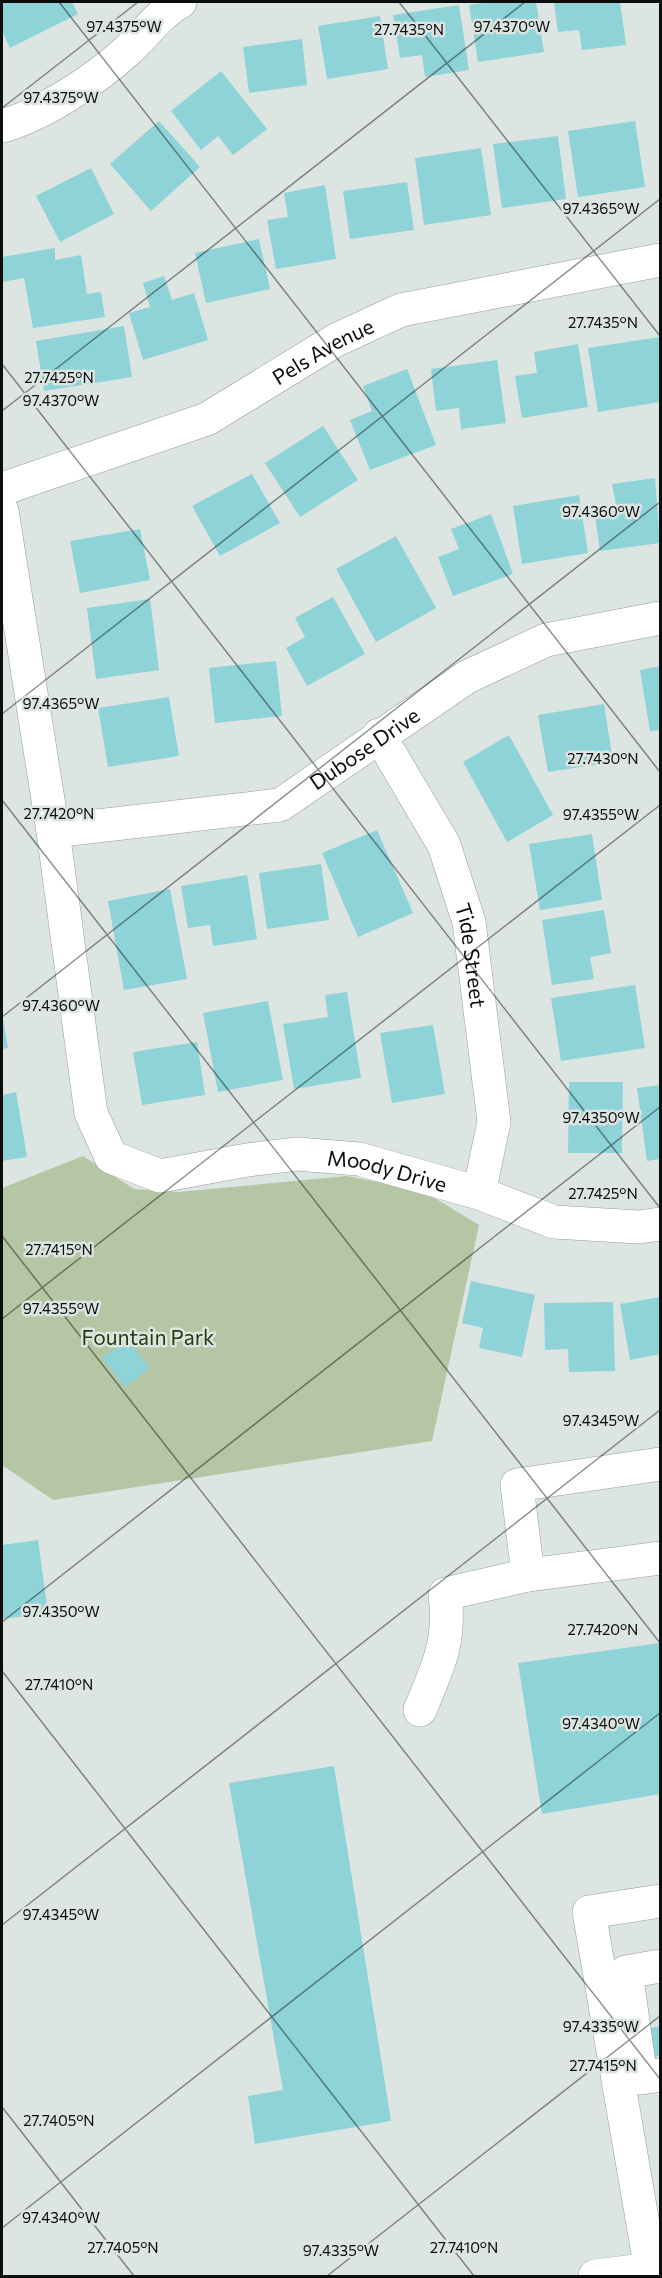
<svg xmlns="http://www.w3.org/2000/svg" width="662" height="2278" viewBox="0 0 662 2278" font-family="Commissioner,sans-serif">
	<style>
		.green { fill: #b4c6a3 }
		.building { fill: #8dd3d8 }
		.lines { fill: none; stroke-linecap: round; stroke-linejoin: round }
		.minor-casing { stroke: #959d9b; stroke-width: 34 }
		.minor { stroke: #fff; stroke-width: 33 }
		.ticks { fill: none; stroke: #0c0e0e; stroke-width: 1.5; stroke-opacity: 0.45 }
		.labels { text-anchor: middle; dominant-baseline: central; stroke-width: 5; stroke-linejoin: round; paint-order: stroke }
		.street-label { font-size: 21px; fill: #0c0e0e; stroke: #dce5e2 }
		.park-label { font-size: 21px; fill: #253b07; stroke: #dce5e2 }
		.ticks-label { font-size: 15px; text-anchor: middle; fill: #0c0e0e; stroke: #dce5e2; stroke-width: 5; stroke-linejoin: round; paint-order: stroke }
	</style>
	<rect width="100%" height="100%" fill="#dce5e2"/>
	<polygon class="green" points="83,1156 134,1189 179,1192 347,1176 423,1191 479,1225 432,1441 53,1500 2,1465 2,1188"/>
	<g class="building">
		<polygon points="2,2 72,2 78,14 10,48 2,31"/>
		<polygon points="490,2 536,2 544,52 478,62 469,5"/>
		<polygon points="554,2 620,2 626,45 582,50 579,30 558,32"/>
		<polygon points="459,5 469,70 425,77 422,55 400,58 393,15"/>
		<polygon points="380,16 388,69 327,79 318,26"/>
		<polygon points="302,39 307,85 249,93 243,47"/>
		<polygon points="221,71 267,129 233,155 218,136 201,150 171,111"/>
		<polygon points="159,121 200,167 151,211 110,164"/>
		<polygon points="635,121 645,187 578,197 568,131"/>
		<polygon points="558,136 566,199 502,208 493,144"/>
		<polygon points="481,148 491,215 424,225 415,158"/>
		<polygon points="91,168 114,214 60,242 36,196"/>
		<polygon points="407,182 414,230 350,239 343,191"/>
		<polygon points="325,185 336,259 276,269 267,220 288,217 284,193"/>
		<polygon points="259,239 270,289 206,303 195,253"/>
		<polygon points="55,248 55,260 81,255 87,294 101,292 105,317 33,328 24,278 2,282 2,257"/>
		<polygon points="164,276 172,300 194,293 208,340 143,360 129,313 150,307 143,283"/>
		<polygon points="124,326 132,377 44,391 36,341"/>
		<polygon points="660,337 660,402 598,412 588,348"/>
		<polygon points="578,344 588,407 522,418 515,376 537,373 534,352"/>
		<polygon points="497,360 506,423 461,429 459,408 436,411 431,369"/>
		<polygon points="407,369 436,445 370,470 350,420 372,411 363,386"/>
		<polygon points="323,426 358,480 300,517 265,463"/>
		<polygon points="252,474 280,523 220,556 192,506"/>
		<polygon points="655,478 660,543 600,551 594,508 616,505 612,484"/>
		<polygon points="579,495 588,553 522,564 513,506"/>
		<polygon points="491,514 513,574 453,596 438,557 459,549 451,529"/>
		<polygon points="140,529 150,580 80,593 70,541"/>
		<polygon points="396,536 436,608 376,642 336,569"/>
		<polygon points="333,597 365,654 307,686 286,648 305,637 295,618"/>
		<polygon points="150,599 159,670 96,679 87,608"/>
		<polygon points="276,661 282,716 215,723 209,668"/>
		<polygon points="660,666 660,730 650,731 640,670"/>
		<polygon points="169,697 179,756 108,767 98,708"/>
		<polygon points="604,704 613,762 548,772 538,715"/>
		<polygon points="509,735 553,815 507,842 463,762"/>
		<polygon points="377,830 413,913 358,937 322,853"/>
		<polygon points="592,834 602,900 540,910 529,844"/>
		<polygon points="321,864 329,920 267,929 259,873"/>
		<polygon points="247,875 257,939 213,946 210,925 188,928 181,886"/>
		<polygon points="170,889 187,979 124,990 108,901"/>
		<polygon points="604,910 611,953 590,957 594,979 552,985 542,920"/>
		<polygon points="635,985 645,1048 561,1061 551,998"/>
		<polygon points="347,992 361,1078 294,1089 283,1024 328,1017 325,995"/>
		<polygon points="268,1001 283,1080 218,1092 203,1013"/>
		<polygon points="2,1013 8,1048 2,1049"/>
		<polygon points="433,1025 445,1094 392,1103 380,1033"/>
		<polygon points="197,1042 205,1095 142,1105 133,1052"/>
		<polygon points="569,1082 623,1082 622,1153 568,1153"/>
		<polygon points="660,1085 660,1159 647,1161 637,1088"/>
		<polygon points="16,1092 27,1157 2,1161 2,1095"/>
		<polygon points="471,1281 535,1295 522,1357 479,1348 483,1328 462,1323"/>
		<polygon points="660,1297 660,1354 630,1360 620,1304"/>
		<polygon points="613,1302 615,1371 569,1372 568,1349 545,1350 544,1303"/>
		<polygon points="127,1339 150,1368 125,1387 102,1358"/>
		<polygon points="38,1540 48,1613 2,1619 2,1545"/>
		<polygon points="660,1643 660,1794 542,1814 518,1663"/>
		<polygon points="334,1766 391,2121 255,2144 248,2096 283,2090 229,1783"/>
		<polygon points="660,2026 660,2056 644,2058 640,2030"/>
	</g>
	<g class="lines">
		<g class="minor-casing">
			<g id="minor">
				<path d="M2 126C43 115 98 78 129 49 146 33 160 13 180 2"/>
				<path id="s1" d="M2 489 207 419 336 340 401 310 660 260"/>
				<path id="s2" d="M2 511 53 831 91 1113 111 1157 160 1176 247 1160 297 1154 359 1159 479 1193 554 1222 639 1227 660 1224"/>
				<path id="s3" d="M379 735 444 845 469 922 494 1122 479 1193"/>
				<path id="s4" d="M53 831 280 805 467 677 546 640 660 618"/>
				<polyline points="660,1464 517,1485 528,1575 660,1558"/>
				<path d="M420 1710C438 1666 451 1643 445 1594L528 1575"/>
				<polyline points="660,1966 626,1972 641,2078 660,2075"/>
				<polyline points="595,2276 660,2268"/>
				<polyline points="652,2276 589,1912 660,1901"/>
			</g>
		</g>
		<use href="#minor" class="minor"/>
	</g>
	<path class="ticks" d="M59 2 660 772M399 2 660 336M2 108 138 2M2 364 660 1208M2 411 525 2M2 714 660 199M2 800 660 1643M2 1017 660 502M2 1236 660 2079M2 1319 660 805M2 1622 660 1107M2 1671 474 2276M2 1925 660 1410M2 2107 134 2276M2 2228 660 1713M327 2276 660 2016"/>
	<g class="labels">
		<g class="street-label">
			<text stroke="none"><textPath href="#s1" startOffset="351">Pels Avenue</textPath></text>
			<text stroke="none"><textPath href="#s4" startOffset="330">Dubose Drive</textPath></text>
			<text stroke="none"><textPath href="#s3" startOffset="242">Tide Street</textPath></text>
			<text stroke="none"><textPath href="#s2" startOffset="940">Moody Drive</textPath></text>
		</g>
		<g class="park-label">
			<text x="148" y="1336">Fountain Park</text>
		</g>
	</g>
	<g class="ticks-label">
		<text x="124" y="32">97.4375°W</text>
		<text x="512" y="32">97.4370°W</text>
		<text x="409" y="35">27.7435°N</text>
		<text x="61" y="103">97.4375°W</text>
		<text x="601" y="214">97.4365°W</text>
		<text x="603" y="328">27.7435°N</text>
		<text x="59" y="383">27.7425°N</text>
		<text x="61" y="406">97.4370°W</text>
		<text x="601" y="517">97.4360°W</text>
		<text x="61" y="709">97.4365°W</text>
		<text x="603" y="764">27.7430°N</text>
		<text x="59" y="819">27.7420°N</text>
		<text x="601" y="820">97.4355°W</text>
		<text x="61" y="1011">97.4360°W</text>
		<text x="601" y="1123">97.4350°W</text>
		<text x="603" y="1199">27.7425°N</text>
		<text x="59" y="1255">27.7415°N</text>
		<text x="61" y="1314">97.4355°W</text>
		<text x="601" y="1426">97.4345°W</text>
		<text x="61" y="1617">97.4350°W</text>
		<text x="603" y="1635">27.7420°N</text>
		<text x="59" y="1690">27.7410°N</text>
		<text x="601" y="1729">97.4340°W</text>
		<text x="61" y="1920">97.4345°W</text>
		<text x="601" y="2032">97.4335°W</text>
		<text x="603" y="2071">27.7415°N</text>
		<text x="59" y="2126">27.7405°N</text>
		<text x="61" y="2223">97.4340°W</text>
		<text x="123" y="2253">27.7405°N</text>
		<text x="464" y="2253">27.7410°N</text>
		<text x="341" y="2256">97.4335°W</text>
	</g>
	<rect width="662" height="2278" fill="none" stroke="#0c0e0e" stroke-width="6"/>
</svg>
